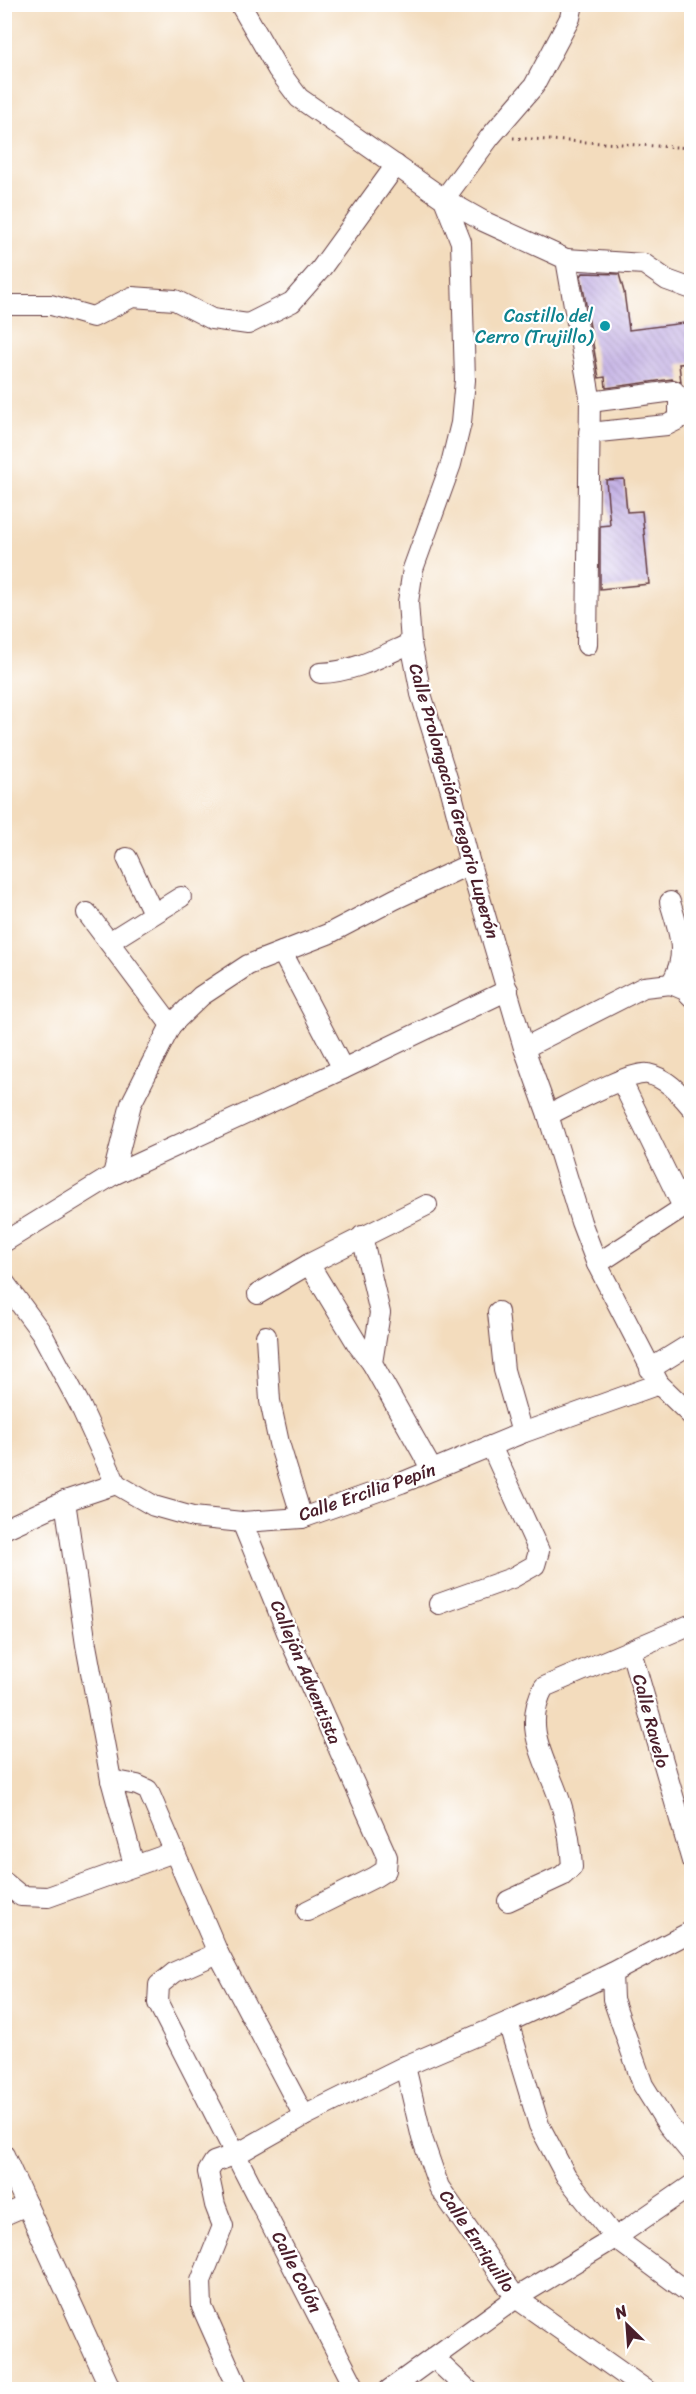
<svg xmlns="http://www.w3.org/2000/svg" width="696" height="2394" viewBox="0 0 696 2394" font-family="Sriracha,sans-serif">
	<style>
		.building { fill: url(#building-back-hatch) }
		.lines { fill: none; stroke-linecap: round; stroke-linejoin: round }
		.minor-casing { stroke: #633b41; stroke-width: 22 }
		.path { stroke: #633b41; stroke-width: 3; stroke-dasharray: 1.5 4.5; stroke-linecap: butt }
		.minor { stroke: #fff; stroke-width: 20 }
		.culture-dot { fill: #0f9aa8; stroke: #fff; stroke-width: 2 }
		.labels { text-anchor: middle; dominant-baseline: central; stroke-width: 4.5; stroke-linejoin: round; paint-order: stroke }
		.culture-label { font-size: 18px; fill: #0d838f; stroke: #fff; text-anchor: end }
		.street-label { font-size: 18px; fill: #4a1f2b; stroke: #fff }
	</style>
	<defs>
		<pattern id="building-back-hatch" width="6" height="6" patternUnits="userSpaceOnUse" patternTransform="scale(1.5)"><rect width="6" height="6" fill="#bfabe3"/><path d="M-1 5l2 2M0 0l6 6M5-1l2 2" fill="none" stroke="#9d8bb8"/></pattern>
	</defs>
	<rect width="100%" height="100%" fill="#fff"/>
	<filter id="ink" filterUnits="userSpaceOnUse"><feTurbulence type="fractalNoise" baseFrequency=".0167" numOctaves="2"/><feDisplacementMap in="SourceGraphic" scale="12" xChannelSelector="R" yChannelSelector="G"/><feConvolveMatrix kernelMatrix="1 2 1 2 8 2 1 2 1" color-interpolation-filters="sRGB"/></filter>
	<filter id="wash" filterUnits="userSpaceOnUse"><feTurbulence type="fractalNoise" baseFrequency=".008" numOctaves="4" result="noise"/><feDisplacementMap in="SourceGraphic" scale="24" xChannelSelector="R" yChannelSelector="G"/><feGaussianBlur stdDeviation="1.35" result="paint"/><feColorMatrix in="noise" values="0 0 0 0 0 0 0 0 0 0 0 0 0 0 0 0 0 1.4 0 .05"/><feComposite in="paint" operator="in"/></filter>
	<g filter="url(#wash)">
		<rect width="100%" height="100%" fill="#f3dcbd"/>
		<g id="blocks">
			<g class="building">
				<polygon points="583,273 619,274 624,292 629,330 692,322 692,363 679,364 681,382 672,379 606,388 605,377 599,378 581,276"/>
				<polygon points="624,479 627,512 642,511 649,584 600,589 600,526 610,525 606,480"/>
			</g>
		</g>
	</g>
	<g filter="url(#ink)">
		<use href="#blocks" fill-opacity="0" stroke="#633b41" stroke-width="1.5"/>
		<g class="lines">
			<g class="minor-casing">
				<g id="minor">
					<polyline points="240,4 278,70 299,98 444,199 461,242 465,380 461,423 451,464 413,569 408,602 411,643 421,694 451,791 470,864 524,1048 548,1115 581,1222 597,1264 659,1384 692,1416"/>
					<polyline points="573,4 570,18 534,86 490,137 444,199 483,221 566,259 590,397 587,645"/>
					<polyline points="566,259 644,264 667,280 692,289"/>
					<polyline points="4,305 51,305 93,317 132,297 175,300 212,319 248,324 292,302 320,270 396,165"/>
					<polyline points="589,433 667,425 679,419 679,397 674,391 590,402"/>
					<path d="M320 673C354 672 380 657 411 643"/>
					<polyline points="127,858 153,913"/>
					<path d="M670 902C679 933 689 954 671 984"/>
					<polyline points="87,913 171,1025"/>
					<polyline points="109,942 181,897"/>
					<polyline points="282,952 343,1069"/>
					<polyline points="524,1048 644,987 671,984 685,990 692,997"/>
					<polyline points="621,1080 683,1207"/>
					<path d="M548 1115C567 1106 630 1071 648 1074 667 1078 680 1094 692 1108"/>
					<polyline points="113,1175 131,1104 171,1025 201,996 248,965 328,934 395,899 470,864"/>
					<polyline points="362,1236 380,1313 372,1363 432,1470"/>
					<polyline points="4,1242 113,1175 343,1069 508,990"/>
					<polyline points="309,1264 358,1345 372,1363"/>
					<polyline points="597,1264 692,1202"/>
					<polyline points="4,1282 41,1332 80,1405 116,1484"/>
					<polyline points="258,1294 309,1264 427,1205"/>
					<polyline points="498,1312 504,1370 522,1433"/>
					<polyline points="266,1336 270,1401 279,1443 302,1518"/>
					<polyline points="650,1369 692,1343"/>
					<polyline points="65,1501 86,1645 111,1780 134,1865"/>
					<polyline points="242,1522 291,1642 387,1857 386,1870 375,1877 307,1911"/>
					<polyline points="4,1529 65,1501 116,1484 154,1506 193,1517 242,1522 302,1518 401,1483 522,1433 659,1384"/>
					<polyline points="439,1604 512,1578 535,1565 539,1551 491,1446"/>
					<polyline points="631,1651 692,1861"/>
					<polyline points="111,1780 137,1785 148,1790 218,1953 304,2116"/>
					<polyline points="4,1882 21,1896 48,1897 174,1852"/>
					<path d="M508 1901 562 1876 572 1867C571 1848 568 1829 563 1811 552 1768 519 1732 544 1687L692 1624"/>
					<polyline points="218,1953 175,1972 159,1985 158,2003 356,2390"/>
					<polyline points="612,1973 613,1999 643,2085 668,2125 692,2154"/>
					<polyline points="508,2022 539,2125 566,2176 615,2238 692,2295"/>
					<polyline points="405,2066 422,2138 439,2187 516,2298 646,2390"/>
					<polyline points="4,2155 111,2390"/>
					<polyline points="4,2215 27,2205"/>
					<polyline points="434,2358 468,2390"/>
					<polyline points="239,2390 202,2307 201,2281 223,2226 215,2205 208,2172 214,2162 237,2154 304,2116 405,2066 508,2022 612,1973 692,1931"/>
					<polyline points="389,2390 516,2298 615,2238 692,2185"/>
				</g>
			</g>
			<polyline class="path" points="513,138 692,148"/>
			<use href="#minor" class="minor"/>
		</g>
	</g>
	<circle class="culture-dot" cx="605" cy="326" r="6"/>
	<g class="labels">
		<g class="culture-label">
			<text x="593" y="316">Castillo del<tspan x="593" dy="21">Cerro (Trujillo)</tspan></text>
		</g>
		<g class="street-label">
			<text transform="translate(454 801) rotate(74)">Calle Prolongación Gregorio Luperón</text>
			<text transform="translate(367 1492) rotate(-19)">Calle Ercilia Pepín</text>
			<text transform="translate(306 1672) rotate(67)">Callejón Adventista</text>
			<text transform="translate(651 1721) rotate(75)">Calle Ravelo</text>
			<text transform="translate(477 2241) rotate(56)">Calle Enriquillo</text>
			<text transform="translate(297 2272) rotate(63)">Calle Colón</text>
		</g>
	</g>
	<rect width="696" height="2394" fill="none" stroke="#fff" stroke-width="24"/>
	<g transform="translate(627 2325) rotate(335)" stroke="#ffffff" stroke-width="4.5" paint-order="stroke">
	<path d="M0-4.5L10 22L0 15L-10 22Z" fill="#4a1f2b"/>
	<text y="-9" font-size="16" font-weight="bold" text-anchor="middle" fill="#4a1f2b">N</text>
	</g>
</svg>
